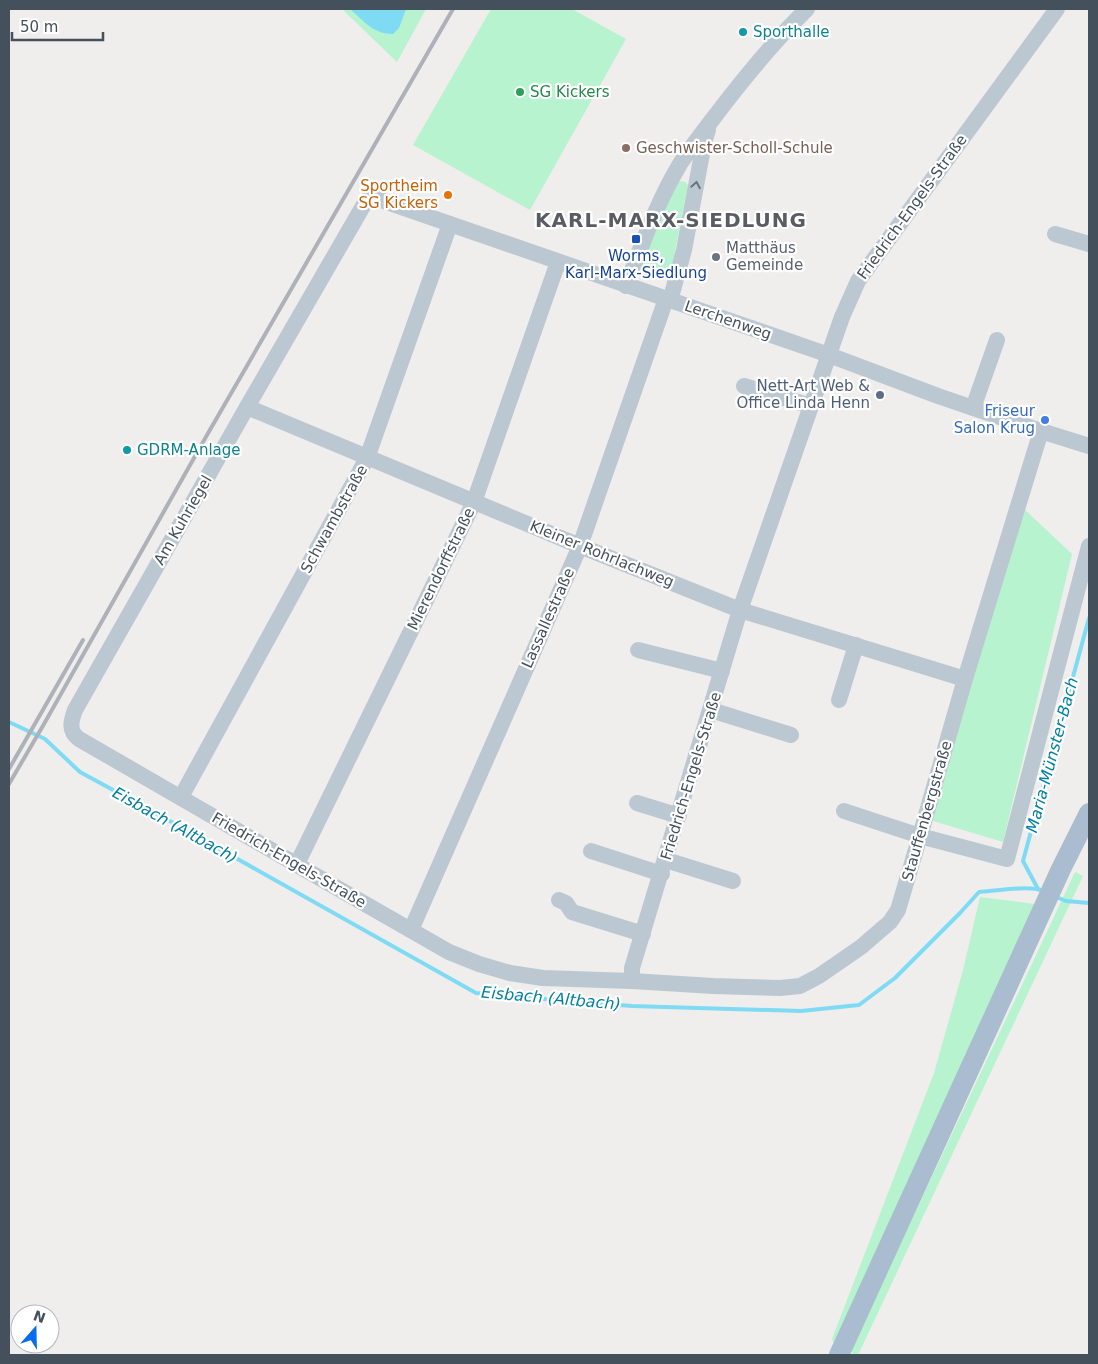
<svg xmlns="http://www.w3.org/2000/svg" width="1098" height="1364" viewBox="0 0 1098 1364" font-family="'DejaVu Sans',sans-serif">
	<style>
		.green { fill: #b6f3ce }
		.water { fill: #7fdbf4 }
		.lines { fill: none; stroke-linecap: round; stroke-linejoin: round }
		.stream { stroke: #7fdbf4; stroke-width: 4 }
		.minor { stroke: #bcc8d1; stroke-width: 16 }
		.major { stroke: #aabccf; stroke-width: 20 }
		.rail { stroke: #aeb2b8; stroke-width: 4 }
		.oneway { stroke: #68747f }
		.culture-dot { fill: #0f9aa8; stroke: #fff; stroke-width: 2 }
		.leisure-dot { fill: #2e9e5b; stroke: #fff; stroke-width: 2 }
		.education-dot { fill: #8d6e63; stroke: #fff; stroke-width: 2 }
		.food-dot { fill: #e8710a; stroke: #fff; stroke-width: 2 }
		.transit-dot { fill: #1a4fb4; stroke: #fff; stroke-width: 2 }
		.worship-dot { fill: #6b7280; stroke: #fff; stroke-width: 2 }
		.service-dot { fill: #5c6f8a; stroke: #fff; stroke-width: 2 }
		.shop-dot { fill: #3f7fe0; stroke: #fff; stroke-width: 2 }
		.labels { text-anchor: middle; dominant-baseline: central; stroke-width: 4.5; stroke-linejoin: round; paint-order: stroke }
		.culture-label { font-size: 15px; fill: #0d838f; stroke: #fff; text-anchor: start }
		.leisure-label { font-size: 15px; fill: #27864d; stroke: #fff; text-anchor: start }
		.education-label { font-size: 15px; fill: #785e54; stroke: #fff; text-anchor: start }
		.food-label { font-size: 15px; fill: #c56008; stroke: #fff; text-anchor: end }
		.street-label { font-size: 15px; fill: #44505c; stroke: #fff }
		.worship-label { font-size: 15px; fill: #5b616d; stroke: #fff; text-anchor: start }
		.transit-label { font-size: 15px; fill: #164399; stroke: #fff }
		.service-label { font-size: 15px; fill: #4e5e75; stroke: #fff; text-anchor: end }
		.shop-label { font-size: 15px; fill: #366cbe; stroke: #fff; text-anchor: end }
		.water-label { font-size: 16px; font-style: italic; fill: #0280a3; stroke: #fff }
		.district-label { font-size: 20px; font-weight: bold; letter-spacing: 1px; fill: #595d63; stroke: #fff }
	</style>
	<rect width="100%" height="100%" fill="#f0eded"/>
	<g class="green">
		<polygon points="342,9 426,9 397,62"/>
		<polygon points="491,9 572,9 626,39 530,210 413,145"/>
		<path d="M680 181 685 182 688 185 673 261C670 271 668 277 656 278L646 272 643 261 655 230 678 182Z"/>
		<polygon points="1022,507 1072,554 1003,842 930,820"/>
		<polygon points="1075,872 1083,876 859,1353 857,1355 853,1355 851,1349"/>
		<polygon points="980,897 1035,904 835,1342 833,1342 832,1339 934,1073 963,970"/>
	</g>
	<path class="water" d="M350 9H406L399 28 393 34C373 34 364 21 350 9Z"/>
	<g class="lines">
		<g class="stream">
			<path d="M9 722 45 739 80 772 170 821 476 993 518 997 632 1006 801 1011 859 1005 895 978 960 913 979 892C994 891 1030 885 1043 891"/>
			<polyline points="1038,889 1023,861 1089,618"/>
			<polyline points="1054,896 1066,901 1089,903"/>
		</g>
		<g class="minor">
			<polyline points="1055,234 1089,244"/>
			<path d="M626 286C642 245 657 202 680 164 689 150 699 137 709 124 739 84 771 44 807 9"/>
			<polyline points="670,301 684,250 704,143 708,130"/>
			<polyline points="744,386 811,406"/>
			<polyline points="247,407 580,546 740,610 965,679"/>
			<polyline points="973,408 997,340"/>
			<path d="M1041 431 965 679 920 836 898 910 890 922 861 947 819 976 800 986 780 988 713 986 632 981 543 978 510 973 479 964 449 952 325 881 79 739C68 731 71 721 75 710L247 407 366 201 370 199 375 198 829 355 938 396 1041 431 1089 446"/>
			<polyline points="638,650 722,671"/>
			<polyline points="839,700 856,645"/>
			<polyline points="711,710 791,735"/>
			<polyline points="181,797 367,458 450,224"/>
			<polyline points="637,803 679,816"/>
			<polyline points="844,811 920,836 1007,859 1089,546"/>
			<polyline points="591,851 662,874"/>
			<polyline points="666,860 733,881"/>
			<polyline points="297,864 474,502 558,262"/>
			<polyline points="559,900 566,903 572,912 643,934"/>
			<polyline points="411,930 580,546 666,299"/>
			<polyline points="632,981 632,968 740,610 842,317 858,281 1057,9"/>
		</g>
		<polyline class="major" points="839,1355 1061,869 1089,813"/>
		<g class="rail">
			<polyline points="9,769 83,640"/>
			<polyline points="9,784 44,724 207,435 453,9"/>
		</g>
	</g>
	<defs><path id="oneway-chevron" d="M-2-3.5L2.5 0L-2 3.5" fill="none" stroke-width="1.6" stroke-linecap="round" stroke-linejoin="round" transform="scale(1.25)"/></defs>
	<use class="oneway" href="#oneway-chevron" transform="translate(696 185) rotate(-80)"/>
	<g class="culture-dot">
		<circle cx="743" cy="32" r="5"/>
		<circle cx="127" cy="450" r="5"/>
	</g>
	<circle class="leisure-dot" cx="520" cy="92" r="5"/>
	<circle class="education-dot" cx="626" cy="148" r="5"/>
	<circle class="food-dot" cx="448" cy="195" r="5"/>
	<rect class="transit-dot" x="631" y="234" width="10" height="10" rx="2.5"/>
	<circle class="worship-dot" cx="716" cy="257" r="5"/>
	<circle class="service-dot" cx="880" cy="395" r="5"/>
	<circle class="shop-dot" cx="1045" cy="420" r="5"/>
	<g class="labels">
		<g class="culture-label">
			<text x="753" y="32">Sporthalle</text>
			<text x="137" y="450">GDRM-Anlage</text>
		</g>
		<g class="leisure-label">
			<text x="530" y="92">SG Kickers</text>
		</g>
		<g class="education-label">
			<text x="636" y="148">Geschwister-Scholl-Schule</text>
		</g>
		<g class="food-label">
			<text x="438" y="186">Sportheim<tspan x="438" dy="17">SG Kickers</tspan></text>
		</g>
		<g class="street-label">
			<text transform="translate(912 207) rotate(-54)">Friedrich-Engels-Straße</text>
			<text transform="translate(728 320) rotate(19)">Lerchenweg</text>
			<text transform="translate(334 519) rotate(-61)">Schwambstraße</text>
			<text transform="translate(183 520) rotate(-60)">Am Kuhriegel</text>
			<text transform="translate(602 554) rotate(22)">Kleiner Rohrlachweg</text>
			<text transform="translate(441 569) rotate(-64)">Mierendorffstraße</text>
			<text transform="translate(548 618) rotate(-66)">Lassallestraße</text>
			<text transform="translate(691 776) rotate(-73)">Friedrich-Engels-Straße</text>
			<text transform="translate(927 811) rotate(-74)">Stauffenbergstraße</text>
			<text transform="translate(289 860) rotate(30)">Friedrich-Engels-Straße</text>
		</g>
		<g class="worship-label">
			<text x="726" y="248">Matthäus<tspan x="726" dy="17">Gemeinde</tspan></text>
		</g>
		<g class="transit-label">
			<text x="636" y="256">Worms,<tspan x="636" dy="17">Karl-Marx-Siedlung</tspan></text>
		</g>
		<g class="service-label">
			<text x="870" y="386">Nett-Art Web &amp;<tspan x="870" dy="17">Office Linda Henn</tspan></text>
		</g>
		<g class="shop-label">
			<text x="1035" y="411">Friseur<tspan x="1035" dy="17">Salon Krug</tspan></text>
		</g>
		<g class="water-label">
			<text transform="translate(1052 755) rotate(-75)">Maria-Münster-Bach</text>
			<text transform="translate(175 825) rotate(29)">Eisbach (Altbach)</text>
			<text transform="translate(551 998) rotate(5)">Eisbach (Altbach)</text>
		</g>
		<g class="district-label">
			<text x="671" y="220">KARL-MARX-SIEDLUNG</text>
		</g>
	</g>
	<rect width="1098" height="1364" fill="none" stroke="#44505c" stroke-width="20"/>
	<g transform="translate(35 1329) rotate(20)"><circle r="24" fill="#ffffff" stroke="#b4b9be"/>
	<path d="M0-4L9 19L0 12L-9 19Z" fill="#086cef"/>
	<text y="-8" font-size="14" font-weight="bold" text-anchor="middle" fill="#44505c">N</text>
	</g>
	<path d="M12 32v8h91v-8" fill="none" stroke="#44505c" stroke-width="2.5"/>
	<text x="20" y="32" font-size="15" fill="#44505c" stroke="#ffffff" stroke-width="4" paint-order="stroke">50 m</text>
</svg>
